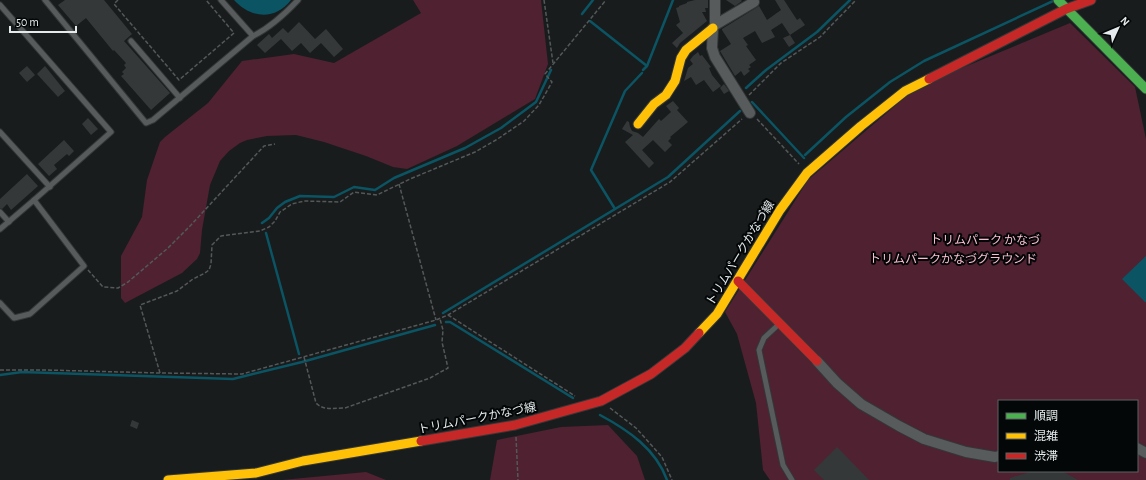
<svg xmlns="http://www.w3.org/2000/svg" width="1146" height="480" viewBox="0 0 1146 480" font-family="'Alegreya Sans','Noto Sans JP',sans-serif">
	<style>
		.green { fill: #4f2131; fill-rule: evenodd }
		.water { fill: #0b5463 }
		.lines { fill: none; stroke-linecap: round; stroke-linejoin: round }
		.stream { stroke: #0b5463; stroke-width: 2.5 }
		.building { fill: #353839 }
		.lane-casing { stroke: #343738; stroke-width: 7 }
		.street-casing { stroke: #343738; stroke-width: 12 }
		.fast-casing { stroke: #343738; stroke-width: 11 }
		.slow-casing { stroke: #343738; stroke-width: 11 }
		.jam-casing { stroke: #343738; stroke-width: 11 }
		.path { stroke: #545859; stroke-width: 1.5; stroke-dasharray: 4 2; stroke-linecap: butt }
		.lane { stroke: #575b5c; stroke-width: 5 }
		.street { stroke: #575b5c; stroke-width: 10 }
		.fast { stroke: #4caf50; stroke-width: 9 }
		.slow { stroke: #ffc107; stroke-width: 9 }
		.jam { stroke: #c62828; stroke-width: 9 }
		.labels { text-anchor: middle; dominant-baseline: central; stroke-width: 4; stroke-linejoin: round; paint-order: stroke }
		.park-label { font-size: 12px; fill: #fbbece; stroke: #040708 }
		.street-label { font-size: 12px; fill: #e5ebec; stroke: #040708 }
	</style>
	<rect width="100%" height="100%" fill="#181c1d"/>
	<g class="green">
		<polygon points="413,0 541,0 548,64 535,99 457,146 407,169 393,167 366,156 324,142 296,135 267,136 247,140 240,143 229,151 220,161 210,185 202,230 200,253 197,259 182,273 125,303 121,298 121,256 142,217 147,180 160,142 165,137 208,103 242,61 294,54 334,63 421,13"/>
		<path d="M1070 23 1135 87 1146 139V480H770L763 470 756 403 737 334 725 312 808 180 909 94 933 80ZM999 401H1137V471H999Z"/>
		<polygon points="608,425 637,456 645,480 490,480 497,440 561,427"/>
		<polygon points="366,472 386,480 282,480"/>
	</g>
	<g class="water">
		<path d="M234 0H291C275 21 250 18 234 0Z"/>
		<polygon points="1146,256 1146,302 1145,302 1122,279"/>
	</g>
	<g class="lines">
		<g class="stream">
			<polyline points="582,14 593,0"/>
			<polyline points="590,21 647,66 643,70"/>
			<polyline points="647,66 673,0"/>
			<polyline points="746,88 766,70 817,32 850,0"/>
			<polyline points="752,102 804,158"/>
			<polyline points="805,155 846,117 890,82 924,61 1053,1"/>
			<polyline points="615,209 591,170 625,91 642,73"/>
			<polyline points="262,223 269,218 277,208 285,202 300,196 334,197 354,187 375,190 394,178 465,148 501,128 536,102 551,70"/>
			<polyline points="266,233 299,354"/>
			<polyline points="443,313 668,177 740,111"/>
			<polyline points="446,322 450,322 573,398"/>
			<polyline points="0,375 22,372 233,379 302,362 435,325"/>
			<path d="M600 415C628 430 656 449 667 480"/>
		</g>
	</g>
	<g class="building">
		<polygon points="65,0 104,0 132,34 124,41 170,93 151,110 121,76 124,74 122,72 126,68 124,65 126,63 114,50 113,51 86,18 76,26 58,5"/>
		<polygon points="695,0 708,0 708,8 705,8 706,12 702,12 707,21 680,43 677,48 672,43 683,33 676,25 680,22 676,8 679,7 679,6 687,3 687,2"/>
		<polygon points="726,0 741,0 742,1 735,6"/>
		<polygon points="775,0 784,0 797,20 800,18 805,25 790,35 795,43 789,47 783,38 790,35 782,23 771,30 775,37 762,43 755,31 743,38 748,45 746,46 756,60 749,65 751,67 748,69 750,71 744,76 741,71 735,76 720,51 731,44 722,30 722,29 759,6 767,20 781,10"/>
		<polygon points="299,22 315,39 326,29 343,49 334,57 321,43 310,53 301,43 292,51 281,39 265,53 257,45 269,34 272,38 283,28 288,33"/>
		<polygon points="698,52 700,56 702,55 711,67 709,68 712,75 721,86 713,92 704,80 696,85 691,77 684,81 688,68 693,64 690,60 693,56"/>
		<polygon points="27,66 35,75 27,82 19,73"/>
		<polygon points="45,66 65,91 58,97 37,74"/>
		<polygon points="724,84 729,91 724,94 720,88"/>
		<polygon points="673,101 679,108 677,110 688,122 670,137 671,138 668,141 672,145 665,152 653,140 642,150 654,163 649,168 625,142 633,135 622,129 627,121 629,122 630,127 632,131 638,133 643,137 659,119 661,121 671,112 666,106"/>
		<polygon points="88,118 98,129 91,135 82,124"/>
		<polygon points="64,140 74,151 69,156 67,154 54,165 57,169 49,176 38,164"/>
		<polygon points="27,174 38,186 11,210 7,204 2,209 0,208 0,199"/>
		<polygon points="132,420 139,423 137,429 130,426"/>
		<polygon points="837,447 869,480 824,480 814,470"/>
		<polygon points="1033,471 1062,471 1078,480 1010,480 1010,478"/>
	</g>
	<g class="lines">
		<g class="lane-casing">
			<g id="lane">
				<path d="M45 0 146 123 153 120 253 36C271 27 284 15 298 0"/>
				<polyline points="221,0 253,36"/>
				<polyline points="0,5 111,132 34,200 0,229"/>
				<polyline points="131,41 180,98"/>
				<polyline points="0,132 50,187"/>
				<polyline points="0,212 9,222"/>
				<polyline points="0,303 14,318 30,314 84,266 34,200"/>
				<polyline points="778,325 764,338 759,350 783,465 792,480"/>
			</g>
		</g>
		<g class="street-casing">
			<g id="street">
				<polyline points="715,0 715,25 713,28 712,48 715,57 750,113"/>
				<polyline points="715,25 754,2"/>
				<polyline points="817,361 837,383 861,404 899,426 924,439 966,452 995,457 999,456"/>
				<polyline points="1137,448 1146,453"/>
			</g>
		</g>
		<g class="fast-casing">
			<polyline id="fast" points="1058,0 1146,89"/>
		</g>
		<g class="slow-casing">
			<g id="slow">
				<polyline points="638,124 654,104 666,95 675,81 681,58 686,50 713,28"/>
				<polyline points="699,333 717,314 780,210 807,173 861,126 905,91 929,79"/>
				<polyline points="168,480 256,473 303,461 421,441"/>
			</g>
		</g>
		<g class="jam-casing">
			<g id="jam">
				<polyline points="929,79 1066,9 1091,0"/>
				<polyline points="738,281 817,361"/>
				<polyline points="421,441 515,425 601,401 651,374 685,348 699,333"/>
			</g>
		</g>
		<g class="path">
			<polyline points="118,0 114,4 179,80 234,33 206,0"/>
			<polyline points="544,0 553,63"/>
			<polyline points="749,95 781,63 820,37 856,0"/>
			<polyline points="757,119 799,164"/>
			<polyline points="399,184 436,320"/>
			<polyline points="88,270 103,287 118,288 128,282 168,248 191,225 264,146 275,144"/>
			<polyline points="448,315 575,396"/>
			<path d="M304 357 316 403C324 411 334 408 345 408L430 378 448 368 442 342 443 330 440 319"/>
			<polyline points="0,370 46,370 160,373 242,374 436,320 448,315 670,182 742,119"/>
			<polyline points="160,373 140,305 177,291 193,279 205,273 209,270 211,264 212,245 221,236 260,231 269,227 275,221 280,212 292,204 304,201 340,202 354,192 377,195 410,179 475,152 496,140 524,121 539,105 552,82 545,74 606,0"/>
			<polyline points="610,408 636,428 662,457 672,480"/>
			<polyline points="516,437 518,480"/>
		</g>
		<use href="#lane" class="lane"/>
		<use href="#street" class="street"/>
		<use href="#fast" class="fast"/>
		<use href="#slow" class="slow"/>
		<use href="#jam" class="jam"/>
	</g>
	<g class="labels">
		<g class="park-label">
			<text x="985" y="240">トリムパーク かなづ</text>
			<text x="953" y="259">トリムパークかなづグラウンド</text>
		</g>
		<g class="street-label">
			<text transform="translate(740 253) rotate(-59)">トリムパークかなづ線</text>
			<text transform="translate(477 418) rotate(-11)">トリムパークかなづ線</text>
		</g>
	</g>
	<rect x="998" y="400" width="140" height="72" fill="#040708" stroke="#5e6263"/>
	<rect x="1006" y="413" width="20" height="6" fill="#4caf50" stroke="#5e6263"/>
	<text x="1034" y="420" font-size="12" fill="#e5ebec">順調</text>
	<rect x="1006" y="433" width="20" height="6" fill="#ffc107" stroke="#5e6263"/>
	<text x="1034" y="440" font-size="12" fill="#e5ebec">混雑</text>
	<rect x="1006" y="453" width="20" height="6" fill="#c62828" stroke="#5e6263"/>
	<text x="1034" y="460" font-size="12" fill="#e5ebec">渋滞</text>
	<g transform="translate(1118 28) rotate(46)" stroke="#040708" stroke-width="3" paint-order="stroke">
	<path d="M0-3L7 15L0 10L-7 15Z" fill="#e5ebec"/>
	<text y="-6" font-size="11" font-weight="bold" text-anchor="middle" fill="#e5ebec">N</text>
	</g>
	<path d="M10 26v6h66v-6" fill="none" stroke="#e5ebec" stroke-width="2"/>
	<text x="16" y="26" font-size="12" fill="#e5ebec" stroke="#040708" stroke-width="3" paint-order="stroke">50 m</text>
</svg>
